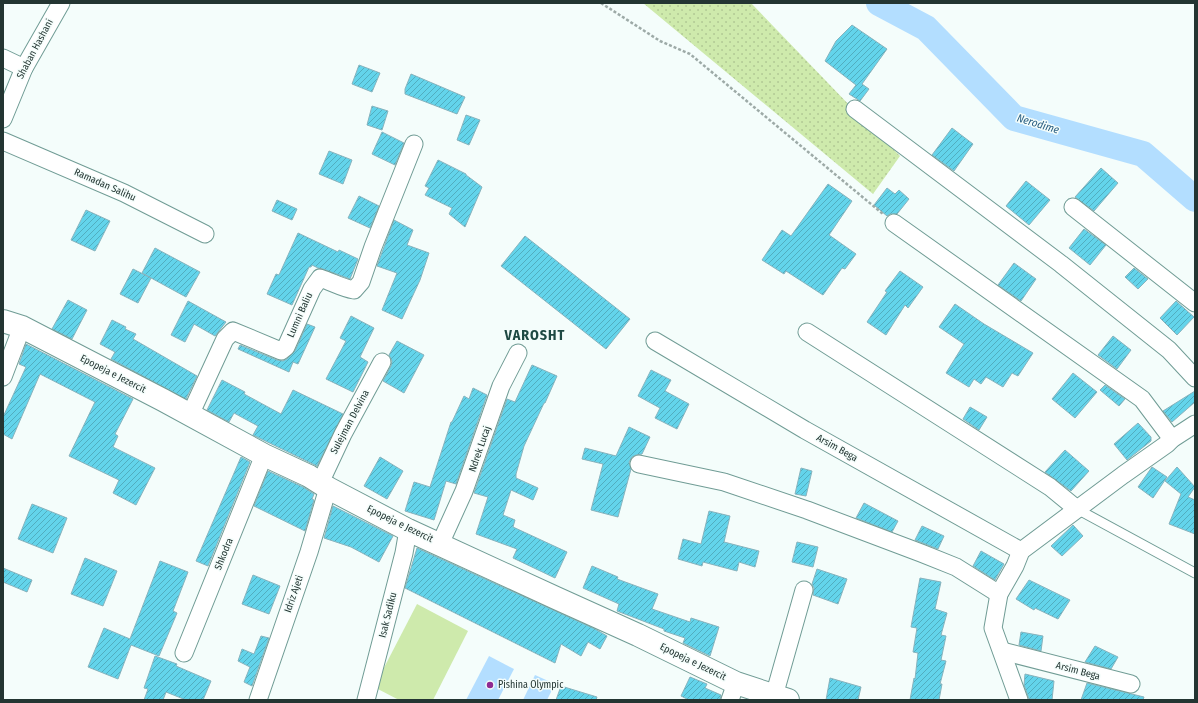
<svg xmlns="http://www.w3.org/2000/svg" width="1198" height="703" viewBox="0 0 1198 703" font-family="'Fira Sans Condensed',sans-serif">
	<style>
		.grass { fill: url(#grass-dots) }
		.green { fill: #ceeaac }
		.water { fill: #b3deff }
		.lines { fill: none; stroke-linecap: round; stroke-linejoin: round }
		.river { stroke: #b3deff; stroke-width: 26 }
		.building { fill: url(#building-hatch); stroke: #87b3bd }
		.service-casing { stroke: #709c95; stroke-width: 11 }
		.minor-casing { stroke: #709c95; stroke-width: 19 }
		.secondary-casing { stroke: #709c95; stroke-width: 24 }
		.path { stroke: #9daaa7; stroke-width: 2.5; stroke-dasharray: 3 2; stroke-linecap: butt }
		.service { stroke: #fff; stroke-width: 9 }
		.minor { stroke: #fff; stroke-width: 17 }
		.secondary { stroke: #fff; stroke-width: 22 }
		.poi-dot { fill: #8f2b92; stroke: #f4fdfb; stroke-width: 1.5 }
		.labels { text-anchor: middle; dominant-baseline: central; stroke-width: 3; stroke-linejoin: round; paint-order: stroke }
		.street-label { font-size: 10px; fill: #233532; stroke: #f4fdfb }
		.poi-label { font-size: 10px; fill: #233532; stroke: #f4fdfb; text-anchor: start }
		.water-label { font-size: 11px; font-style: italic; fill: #275d81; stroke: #f4fdfb }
		.district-label { font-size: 14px; font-weight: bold; letter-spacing: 1px; fill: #1e4943; stroke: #f4fdfb }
	</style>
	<defs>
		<pattern id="grass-dots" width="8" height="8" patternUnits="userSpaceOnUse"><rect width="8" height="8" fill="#ceeaac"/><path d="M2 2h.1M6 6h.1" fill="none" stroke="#b1c994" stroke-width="1.8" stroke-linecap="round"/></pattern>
		<pattern id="building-hatch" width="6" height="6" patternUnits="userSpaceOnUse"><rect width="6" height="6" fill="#63d4eb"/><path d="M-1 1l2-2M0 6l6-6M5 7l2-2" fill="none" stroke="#51adbf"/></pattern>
	</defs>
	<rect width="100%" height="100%" fill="#f4fdfb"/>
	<polygon class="grass" points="643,3 751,3 854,110 900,156 873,194"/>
	<polygon class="green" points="417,604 468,631 433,700 399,700 374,687"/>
	<g class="water">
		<polygon points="489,656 514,669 498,700 466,700"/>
		<polygon points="535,675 555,684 547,700 523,700"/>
	</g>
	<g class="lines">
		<polyline class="river" points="879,3 926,28 1014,118 1143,154 1195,199"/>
	</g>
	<g class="building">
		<polygon points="852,25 887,49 862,84 869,89 860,101 849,94 856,85 825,61 836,41"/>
		<polygon points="359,65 380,73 372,92 352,84"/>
		<polygon points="411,74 465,97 457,114 405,94 405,89"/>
		<polygon points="372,106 388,111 382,130 367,125"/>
		<polygon points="466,115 480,120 469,145 457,140"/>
		<polygon points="952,128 973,144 954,171 932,155"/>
		<polygon points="382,132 404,143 395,165 372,154"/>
		<polygon points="329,151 352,160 343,184 319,174"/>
		<polygon points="438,160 466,174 466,175 482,187 465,227 449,214 452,208 425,195 429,188 425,186"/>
		<polygon points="1101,168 1118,183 1094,211 1075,197"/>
		<polygon points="1026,181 1050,200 1029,225 1006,206"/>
		<polygon points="828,184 852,201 829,235 856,254 845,269 842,268 823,295 786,271 784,274 762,260 782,230 791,236"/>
		<polygon points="887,188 895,194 899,190 909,199 897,214 890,214 887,216 874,205"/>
		<polygon points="359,196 379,206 370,228 348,218"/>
		<polygon points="277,200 297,209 292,220 272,211"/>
		<polygon points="86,210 110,221 95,251 71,240"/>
		<polygon points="394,220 413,230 407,245 429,253 420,280 402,319 382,310 397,273 377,266"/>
		<polygon points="1084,229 1106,245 1090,265 1069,248"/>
		<polygon points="298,233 338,252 339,250 358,259 350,279 323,269 318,268 312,265 311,267 309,267 292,305 267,294 276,274 279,275"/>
		<polygon points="525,236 630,319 606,349 501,266"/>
		<polygon points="155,248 200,272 186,297 142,273"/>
		<polygon points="1014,263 1036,279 1021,301 998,285"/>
		<polygon points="1134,268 1148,279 1138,289 1125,277"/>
		<polygon points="133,269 151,278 138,303 120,294"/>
		<polygon points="900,271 923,287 908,308 905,305 886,335 867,322 887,292 885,291"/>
		<polygon points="68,300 87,310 72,339 52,329"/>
		<polygon points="188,301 226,322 215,336 194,324 185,342 171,335"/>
		<polygon points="1176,301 1194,317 1177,335 1160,318"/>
		<polygon points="955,304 984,324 1033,353 1018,376 1012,373 1003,387 986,377 981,384 974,379 969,387 946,373 964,344 939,327"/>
		<polygon points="351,316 374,328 360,357 368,362 353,392 326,379 346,341 340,338"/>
		<polygon points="112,320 126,327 125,329 136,334 133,339 197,376 186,399 111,359 115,352 100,344"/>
		<polygon points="307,324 315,327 298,364 293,362 289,372 238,349 240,345 277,360 283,361 287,359 295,351"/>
		<polygon points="1113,336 1131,350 1117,369 1098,355"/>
		<polygon points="397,341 424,355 404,393 383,381 391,366 392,361 389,355"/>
		<polygon points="26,344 133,399 115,434 118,436 113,447 155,468 136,505 113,493 119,480 69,456 95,402 40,374 12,439 3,434 3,417 26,367 19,364"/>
		<polygon points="532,365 557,376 545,403 544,403 524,446 516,474 516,478 538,488 533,500 511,490 503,515 515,520 513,527 567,552 555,578 513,558 517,549 476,534 488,497 474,493 507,399 515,402"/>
		<polygon points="651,370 671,380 665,391 689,404 677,429 655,418 660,408 638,396"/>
		<polygon points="1073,373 1097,392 1075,418 1052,399"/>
		<polygon points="222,380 245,392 244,394 281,414 293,390 343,414 317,466 253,435 258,426 234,413 229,422 207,410"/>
		<polygon points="1105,385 1125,399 1119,406 1100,390"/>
		<polygon points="473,388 487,395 456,484 446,481 434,520 405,511 414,482 430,487 451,422 452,422 464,396 469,399"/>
		<polygon points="1195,391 1195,402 1172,422 1163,411"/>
		<polygon points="970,407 987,417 979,430 963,419"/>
		<polygon points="1138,423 1151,437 1151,441 1127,460 1114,444"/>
		<polygon points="629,427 650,437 642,454 636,455 632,457 629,462 631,469 618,517 591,510 603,464 582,459 585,448 616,456"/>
		<polygon points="1065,450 1089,471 1071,491 1045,472"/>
		<polygon points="241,457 250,462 208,566 196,561"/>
		<polygon points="380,457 403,471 387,499 364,486"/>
		<polygon points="1152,467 1167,477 1153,498 1138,487"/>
		<polygon points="1177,467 1195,487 1188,497 1195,500 1195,534 1169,524 1181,494 1165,481"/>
		<polygon points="801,468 812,471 806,496 795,494"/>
		<polygon points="268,471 303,487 314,494 312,499 314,500 305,531 254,506"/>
		<polygon points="864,503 898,521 892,532 856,518"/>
		<polygon points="32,504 67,518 53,553 18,539"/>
		<polygon points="333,506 393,536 379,562 351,547 324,538"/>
		<polygon points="709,511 730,516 724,542 759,551 755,567 739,562 737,571 703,562 702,566 678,559 683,539 701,544"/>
		<polygon points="1073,525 1083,536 1062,556 1051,546"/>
		<polygon points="922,526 944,536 938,549 915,540"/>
		<polygon points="797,542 818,547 813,567 792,562"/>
		<polygon points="417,548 595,629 607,636 600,649 588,642 581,656 561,644 555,663 405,588"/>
		<polygon points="981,551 1004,564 995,580 973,566"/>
		<polygon points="85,558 117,571 103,606 71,594"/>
		<polygon points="160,561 188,572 173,611 177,613 159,656 131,645 118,679 88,667 104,628 130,639"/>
		<polygon points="592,566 618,577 617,579 658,594 652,609 690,622 691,618 719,627 710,656 683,643 685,638 664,631 664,629 617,611 619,604 583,588"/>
		<polygon points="3,568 32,580 27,592 3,582"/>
		<polygon points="817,569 847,579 838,604 813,595 814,588 812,584"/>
		<polygon points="253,575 280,586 269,614 242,604"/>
		<polygon points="920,578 941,582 935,609 947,613 941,635 946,636 941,660 946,661 940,684 942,684 939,700 910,700 914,678 915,679 918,653 913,652 917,628 911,627"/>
		<polygon points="1029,580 1070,600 1058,619 1035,608 1034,610 1016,599"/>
		<polygon points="1021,632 1043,636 1041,651 1019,645"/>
		<polygon points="261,636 269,638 252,686 244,682 250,667 238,661 242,649 254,654"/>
		<polygon points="1095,646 1118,657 1111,669 1085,662"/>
		<polygon points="155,656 177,664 176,666 211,681 203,700 186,700 166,692 163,700 144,700 148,689 144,688"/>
		<polygon points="1025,674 1054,681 1052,700 1029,699 1024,685"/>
		<polygon points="690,677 707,684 705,688 721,695 720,700 689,700 681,696"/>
		<polygon points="830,678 861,687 858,700 826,700"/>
		<polygon points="1087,683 1144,697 1143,700 1081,700"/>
		<polygon points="561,686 597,697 596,700 556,700"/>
	</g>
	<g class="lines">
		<g class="service-casing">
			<polyline id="service" points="1077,509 1195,573"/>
		</g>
		<g class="minor-casing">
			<g id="minor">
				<polyline points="3,58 24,68"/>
				<polyline points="855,109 1061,264 1169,350 1195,378"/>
				<polyline points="3,119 24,68 61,3"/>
				<polyline points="3,141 124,193 205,234"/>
				<polyline points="1073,207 1195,303"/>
				<polyline points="894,223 1142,399 1172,439"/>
				<polyline points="807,332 1050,487 1077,509"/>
				<polyline points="655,341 805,430 1021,551"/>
				<polyline points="3,377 22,327"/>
				<path d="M190 415 225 339 233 331 281 351 286 347 312 289 320 278C332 282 342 288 354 290L361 282 373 247 414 144"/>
				<polyline points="639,464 724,482 807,510 921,553 956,567 999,594"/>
				<polyline points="320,483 343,434 382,362"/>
				<polyline points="440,544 464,491 501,386 518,353"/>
				<polyline points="1002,651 1131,684"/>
				<polyline points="184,653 264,455"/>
				<polyline points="774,696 804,590"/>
				<polyline points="258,700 309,552 328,488"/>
				<polyline points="366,700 404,553 408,530"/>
				<polyline points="730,700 736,683"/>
				<polyline points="1019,700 993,628 999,594 1015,566 1021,551 1123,475 1167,444 1172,439 1195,424"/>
			</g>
		</g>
		<g class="secondary-casing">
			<polyline id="secondary" points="3,321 22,327 163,400 264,455 309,476 328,488 408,530 556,598 638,635 736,683 788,700"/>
		</g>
		<polyline class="path" points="601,3 660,41 690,54 883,214"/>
		<use href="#service" class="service"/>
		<use href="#minor" class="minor"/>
		<use href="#secondary" class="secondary"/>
	</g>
	<circle class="poi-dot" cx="490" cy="685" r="4"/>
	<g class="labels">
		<g class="street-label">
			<text transform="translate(35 49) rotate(-62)">Shaban Hashani</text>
			<text transform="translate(105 185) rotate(24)">Ramadan Salihu</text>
			<text transform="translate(300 315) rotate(-66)">Lumni Baliu</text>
			<text transform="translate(113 374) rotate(27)">Epopeja e Jezercit</text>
			<text transform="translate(350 422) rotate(-62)">Sulejman Delvina</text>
			<text transform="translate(837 448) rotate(29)">Arsim Bega</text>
			<text transform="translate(480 449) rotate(-71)">Ndrek Lucaj</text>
			<text transform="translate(400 524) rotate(26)">Epopeja e Jezercit</text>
			<text transform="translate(224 554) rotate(-68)">Shkodra</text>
			<text transform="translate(294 594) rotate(-71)">Idriz Ajeti</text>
			<text transform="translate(388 615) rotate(-76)">Isak Sadiku</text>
			<text transform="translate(693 662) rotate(26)">Epopeja e Jezercit</text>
			<text transform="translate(1078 671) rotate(15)">Arsim Bega</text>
		</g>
		<g class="poi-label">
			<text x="498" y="685">Pishina Olympic</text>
		</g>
		<g class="water-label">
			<text transform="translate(1038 124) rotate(17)">Nerodime</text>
		</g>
		<g class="district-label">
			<text x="535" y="335">VAROSHT</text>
		</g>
	</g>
	<rect width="1198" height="703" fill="none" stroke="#233532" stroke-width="8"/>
</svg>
